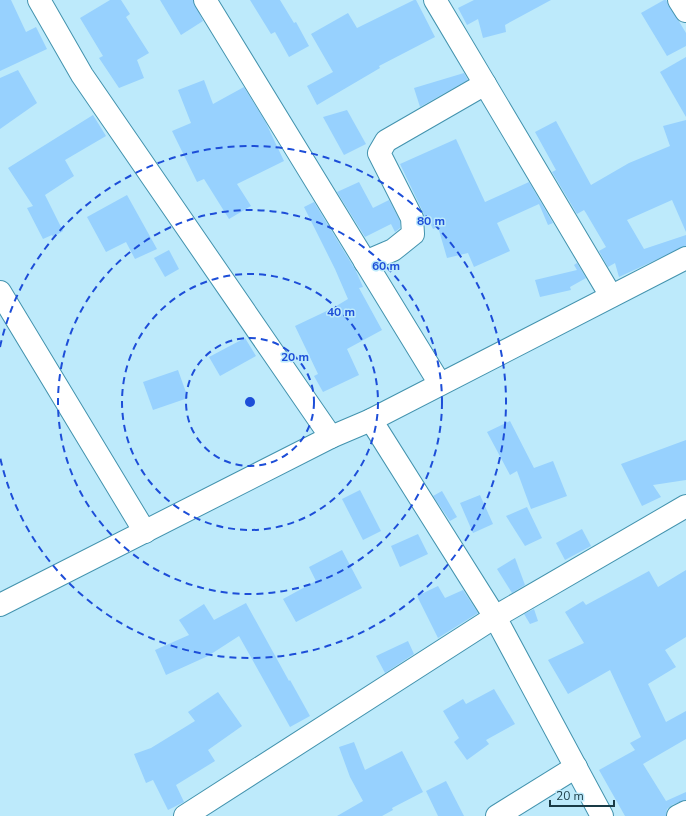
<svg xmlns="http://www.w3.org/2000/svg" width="686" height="816" viewBox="0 0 686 816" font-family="'Nunito Sans',sans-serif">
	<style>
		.building { fill: #97d1fe }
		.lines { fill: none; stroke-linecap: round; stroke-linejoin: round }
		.minor-casing { stroke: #4393ae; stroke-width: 24 }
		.major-casing { stroke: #4393ae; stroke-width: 24 }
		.minor { stroke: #fff; stroke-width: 22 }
		.major { stroke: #fff; stroke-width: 22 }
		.ring { fill: none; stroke: #1d4ed8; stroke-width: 2; stroke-dasharray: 7 5 }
		.centre { fill: #1d4ed8; stroke: #bdeafb; stroke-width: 2 }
		.ring-label { font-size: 12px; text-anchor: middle; font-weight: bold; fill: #1d4ed8; stroke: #bdeafb; stroke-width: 3; stroke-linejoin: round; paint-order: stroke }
	</style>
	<rect width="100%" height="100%" fill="#bdeafb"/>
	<g class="building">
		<polygon points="0,0 11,0 26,32 36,27 47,49 0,71"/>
		<polygon points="110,0 121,0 130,14 126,17 149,53 137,60 144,78 119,88 99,58 103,56 80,18"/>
		<polygon points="160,0 193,0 203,21 181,35"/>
		<polygon points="250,0 280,0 294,23 296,22 309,46 289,57 275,32 271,34"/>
		<polygon points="414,0 416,0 435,37 379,66 380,68 317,105 307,86 333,72 311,34 348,13 357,28"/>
		<polygon points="474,0 551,0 505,25 506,32 483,38 478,19 467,25 458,8"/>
		<polygon points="664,0 666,0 686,33 686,46 667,56 641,13"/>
		<polygon points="686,57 686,117 660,72"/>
		<polygon points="18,70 37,103 0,129 0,78"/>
		<polygon points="464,73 468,80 420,107 414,88"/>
		<polygon points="204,80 213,104 244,87 265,121 284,161 237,184 251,206 229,219 204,179 197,182 172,131 191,123 178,90"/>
		<polygon points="347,110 366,144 344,155 323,117"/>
		<polygon points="93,115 106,136 65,160 74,176 45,195 63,231 53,237 52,235 43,239 27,208 33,206 8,168"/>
		<polygon points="686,120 686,232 672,200 627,220 644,249 686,235 686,246 619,277 615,263 608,267 599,251 606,247 586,213 584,210 577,214 552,172 556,170 535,132 556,121 591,185 629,163 670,146 663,126"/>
		<polygon points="456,139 485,202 529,182 553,223 548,225 539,204 497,223 510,251 474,267 468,253 447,258 438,227 433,229 428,219 425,221 423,212 400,164"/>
		<polygon points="359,182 373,208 389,200 400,221 400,228 395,232 391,224 365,237 337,192"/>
		<polygon points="127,195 157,249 135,259 126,242 106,252 87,217"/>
		<polygon points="314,202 356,271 363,287 359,288 382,330 347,349 359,375 323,392 314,376 318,374 295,326 333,308 348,299 335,269 304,207"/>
		<polygon points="169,250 179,269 165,277 154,258"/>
		<polygon points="577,263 586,278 570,287 571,290 540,297 535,280 577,270 574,265"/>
		<polygon points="245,338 256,356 220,376 209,357"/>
		<polygon points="178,370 188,398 153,410 143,382"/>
		<polygon points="510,421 534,468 553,461 567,496 531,509 517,471 510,475 487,432"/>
		<polygon points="686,440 686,480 653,485 661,497 642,506 621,464"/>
		<polygon points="360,490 381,531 363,540 342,499"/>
		<polygon points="442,491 457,517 450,521 433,496"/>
		<polygon points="480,495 493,524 473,533 460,503"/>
		<polygon points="527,507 542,538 525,546 506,516"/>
		<polygon points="582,529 591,546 565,560 556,543"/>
		<polygon points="418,534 428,554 400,567 391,546"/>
		<polygon points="342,550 362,588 296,622 283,599 316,581 309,567"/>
		<polygon points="515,558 525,585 512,593 497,569"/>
		<polygon points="686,570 686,637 665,650 676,667 648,684 666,722 686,711 686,739 643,764 666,801 686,792 686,800 672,805 667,809 666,816 625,816 599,770 635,750 630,743 641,737 610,670 568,694 548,660 584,643 565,612 583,601 586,605 649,571 658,587"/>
		<polygon points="438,586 445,598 463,590 478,613 438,638 417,596"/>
		<polygon points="246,603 289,681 290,680 310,716 290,727 239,636 208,656 166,675 155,650 189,635 179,620 204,604 214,620"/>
		<polygon points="534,609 538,621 530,624 524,614"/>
		<polygon points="408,641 414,654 385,673 376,656"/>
		<polygon points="494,689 515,724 486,740 489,744 467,760 454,742 459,738 443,711 463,699 466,704"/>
		<polygon points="218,692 242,726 208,750 215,761 176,785 184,802 168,810 153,780 146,783 134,754 151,748 195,721 188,712"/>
		<polygon points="354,742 365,770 402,751 423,792 392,808 393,810 382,816 337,816 363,801 350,777 339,747"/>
		<polygon points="446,781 464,816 438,816 426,791"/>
	</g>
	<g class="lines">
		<g class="minor-casing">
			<g id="minor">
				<polyline points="39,0 82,75 331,437"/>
				<polyline points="205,0 440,384"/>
				<polyline points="435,0 611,296"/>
				<polyline points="679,0 686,11"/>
				<polyline points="365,262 393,250 413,234 412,218 379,153 386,141 485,84"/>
				<polyline points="0,292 145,532"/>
				<polyline points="371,420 495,617 602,816"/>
				<polyline points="185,816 495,617 686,506"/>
				<polyline points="497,816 576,767"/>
				<polyline points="678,816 686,812"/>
			</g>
		</g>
		<g class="major-casing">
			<polyline id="major" points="0,605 331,437 371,420 686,258"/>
		</g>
		<use href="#minor" class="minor"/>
		<use href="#major" class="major"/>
	</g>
	<g class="ring">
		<circle cx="250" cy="402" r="64"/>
		<circle cx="250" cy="402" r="128"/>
		<circle cx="250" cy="402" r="192"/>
		<path d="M0 347A256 256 0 1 1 0 457"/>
	</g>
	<circle cx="250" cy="402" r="6" class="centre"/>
	<g class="ring-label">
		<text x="431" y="225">80 m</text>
		<text x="386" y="270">60 m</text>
		<text x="341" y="316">40 m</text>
		<text x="295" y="361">20 m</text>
	</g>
	<path d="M550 800v6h64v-6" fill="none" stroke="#193a45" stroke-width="2"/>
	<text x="556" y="800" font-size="12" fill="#193a45" stroke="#bdeafb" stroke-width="3" paint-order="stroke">20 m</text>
</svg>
